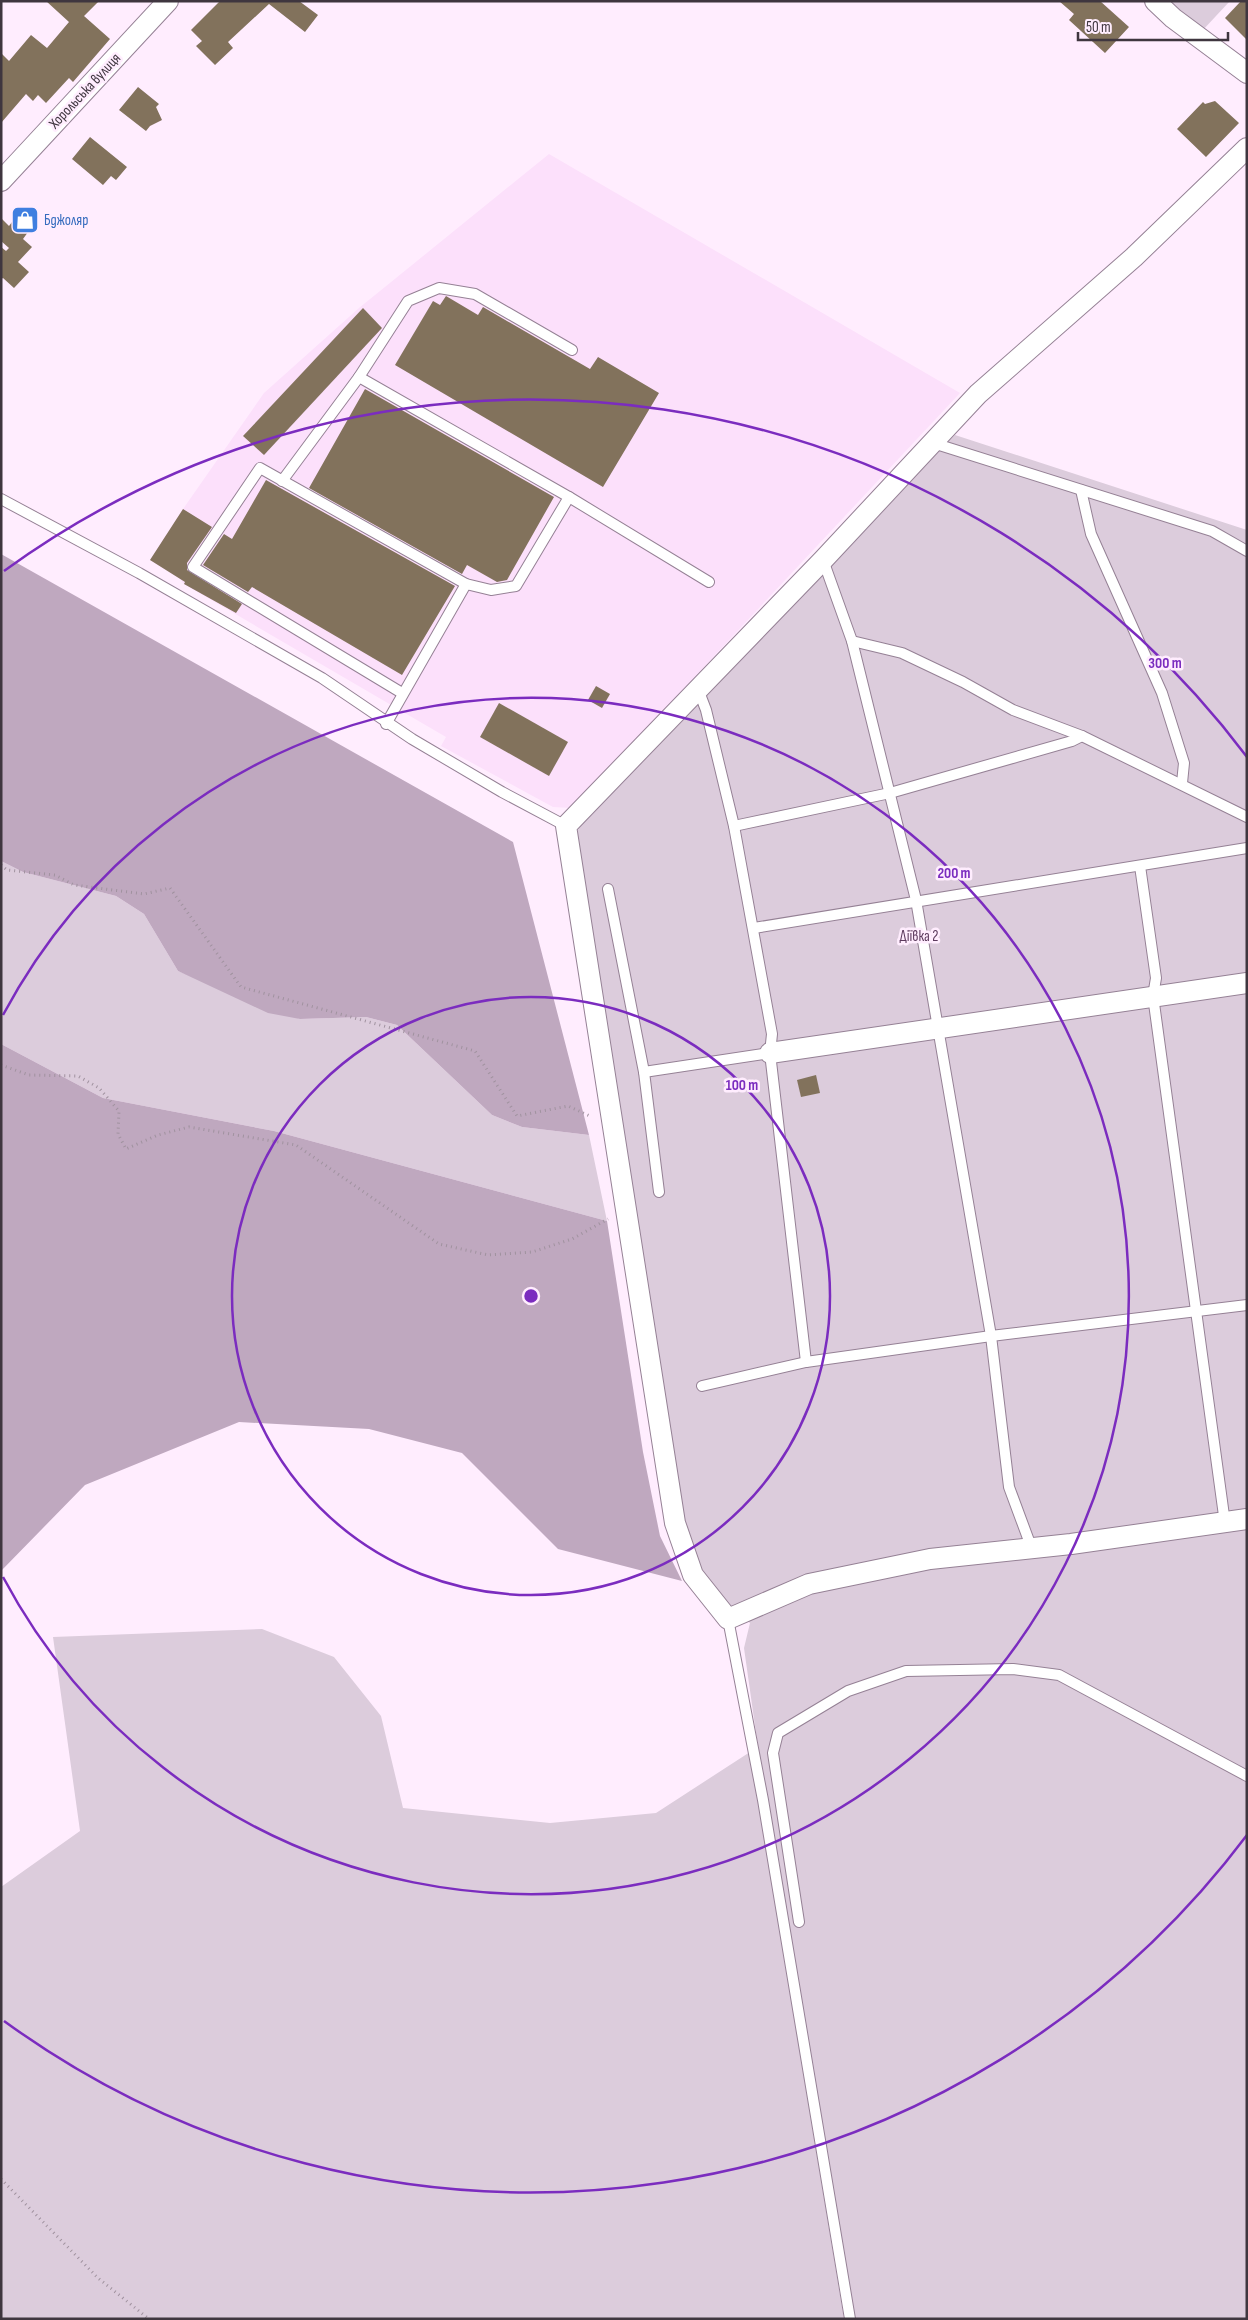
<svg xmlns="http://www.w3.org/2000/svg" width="1248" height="2320" viewBox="0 0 1248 2320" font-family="'Sofia Sans Condensed',sans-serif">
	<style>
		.built { fill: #fce0fb }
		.green { fill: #dcccdc }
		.forest { fill: #bfa8bf }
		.building { fill: #82725c }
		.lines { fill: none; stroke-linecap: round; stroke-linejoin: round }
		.service-casing { stroke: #958195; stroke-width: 12 }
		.minor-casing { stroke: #958195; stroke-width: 22 }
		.path { stroke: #a0929f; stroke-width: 3; stroke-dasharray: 1 4; stroke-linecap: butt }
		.service { stroke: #fff; stroke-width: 10 }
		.minor { stroke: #fff; stroke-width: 20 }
		.ring { fill: none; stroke: #7b2cbf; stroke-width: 2.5 }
		.labels { text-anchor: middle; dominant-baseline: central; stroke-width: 5; stroke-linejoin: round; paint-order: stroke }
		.street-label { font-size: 15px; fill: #3f363f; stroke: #ffedfe }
		.shop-label { font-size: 15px; fill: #366cbe; stroke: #ffedfe; text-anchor: start }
		.park-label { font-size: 15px; fill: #5c3a5d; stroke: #ffedfe }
		.centre { fill: #7b2cbf; stroke: #ffedfe; stroke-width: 2.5 }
		.ring-label { font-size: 15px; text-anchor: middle; font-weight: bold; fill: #7b2cbf; stroke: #ffedfe; stroke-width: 5; stroke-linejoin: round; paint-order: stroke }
	</style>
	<rect width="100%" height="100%" fill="#ffedfe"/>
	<polygon class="built" points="549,154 960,393 572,808 553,807 441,746 446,737 184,584 179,578 150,560 183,509 264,393 359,308"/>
	<g class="green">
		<polygon points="1167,1 1230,1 1201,32"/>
		<polygon points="955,435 1247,530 1247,2319 854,2319 756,1733 744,1648 750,1623 708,1585 683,1523 572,841 592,805 845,540"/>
		<polygon points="1,861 23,872 116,896 144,914 178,971 300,1019 366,1017 397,1025 492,1115 522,1127 589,1135 607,1221 274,1131 103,1098 1,1044"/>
		<polygon points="262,1629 334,1657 381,1716 403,1808 550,1823 656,1813 750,1752 844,2319 1,2319 1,1887 80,1831 53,1637"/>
	</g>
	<g class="forest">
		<polygon points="1,554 513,842 589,1135 522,1127 492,1115 397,1025 366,1017 300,1019 268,1013 178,971 144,914 116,896 23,872 1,861"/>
		<polygon points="1,1044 103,1098 274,1131 607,1221 643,1452 660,1536 682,1581 558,1549 462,1453 369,1429 239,1422 85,1485 1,1571"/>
	</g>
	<g class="building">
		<polygon points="46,1 99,1 84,16 110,39 73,82 69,78 46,103 38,95 33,101 26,94 1,123 1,53 9,61 31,35 47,48 69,22"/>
		<polygon points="220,1 299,1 318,15 305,32 269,4 228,42 233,48 215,65 196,46 202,41 191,30"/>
		<polygon points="1059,1 1100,1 1129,27 1105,53 1069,20 1074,14"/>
		<polygon points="1241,1 1247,1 1247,40 1225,18"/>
		<polygon points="138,87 159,104 156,107 162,120 150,126 146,131 119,110"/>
		<polygon points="1215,101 1239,123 1206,157 1177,129 1203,102 1205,104"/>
		<polygon points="90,137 127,167 116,180 111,176 103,185 72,159"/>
		<polygon points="21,210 36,221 23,239 32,247 18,262 29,272 14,288 3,278 1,279 1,247 6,251 9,248 1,241 1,218 9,226"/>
		<polygon points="446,296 478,315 483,307 590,369 598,357 659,393 603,487 395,365 433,301 440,305"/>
		<polygon points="363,308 382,328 264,455 243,436"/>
		<polygon points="365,389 554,497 507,580 497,582 467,565 462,574 309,488"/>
		<polygon points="266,480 455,586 402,675 252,587 248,592 203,565 224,534 232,539"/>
		<polygon points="183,509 212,527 187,563 187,570 242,604 236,613 184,584 185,582 150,560"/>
		<polygon points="596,686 610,694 602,708 588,700"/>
		<polygon points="499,703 568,742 549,776 480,737"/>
		<polygon points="816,1075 820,1093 801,1097 797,1080"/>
	</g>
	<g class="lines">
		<g class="service-casing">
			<g id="service">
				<polyline points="359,377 569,497 709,582"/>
				<polyline points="933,443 1212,531 1247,551"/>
				<polyline points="282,481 359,377 408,301 439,288 475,294 572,350"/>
				<polyline points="1081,490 1091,534 1162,693 1184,763 1182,783"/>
				<polyline points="1,499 139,573 322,678 412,739 502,792 566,826"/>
				<polyline points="823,560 852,641 916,900 991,1336 1009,1487 1032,1549"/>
				<polyline points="852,641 902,653 963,682 1013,710 1082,736 1247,817"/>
				<polyline points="698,689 706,710 734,826 772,1034 770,1053 806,1362"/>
				<polyline points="402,693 193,567 260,468 466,584 491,590 516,586 569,497"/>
				<polyline points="386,724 466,584"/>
				<polyline points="734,826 890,793 1072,741 1082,736"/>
				<polyline points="1140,866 1156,978 1153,996 1225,1523"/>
				<polyline points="608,889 644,1072 659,1192"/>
				<polyline points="754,928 1247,848"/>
				<polyline points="644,1072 770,1053"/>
				<polyline points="702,1386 806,1362 991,1336 1247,1305"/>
				<polyline points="728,1619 763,1800 850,2319"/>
				<polyline points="799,1922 773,1753 778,1733 848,1691 906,1671 1013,1669 1059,1675 1247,1776"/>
			</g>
		</g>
		<g class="minor-casing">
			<g id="minor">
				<polyline points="1155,1 1173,18 1247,73"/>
				<polyline points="1247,148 1134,257 978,394 823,560 566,826 675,1523 693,1575 728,1619 809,1584 930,1559 1071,1544 1247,1519"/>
				<polyline points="1,181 168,1"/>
				<polyline points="770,1053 1247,983"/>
			</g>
		</g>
		<g class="path">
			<polyline points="1,865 7,870 55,875 74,885 144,894 170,888 241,987 475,1051 517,1116 568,1106 592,1117"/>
			<polyline points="1,1065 29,1075 78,1076 99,1088 119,1111 118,1134 126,1149 158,1135 189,1127 296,1145 439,1244 488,1255 532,1252 572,1239 608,1219"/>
			<polyline points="1,2179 98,2278 149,2319"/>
		</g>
		<use href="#service" class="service"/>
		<use href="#minor" class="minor"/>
	</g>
	<g class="ring">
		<circle cx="531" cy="1296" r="299"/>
		<path d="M3 1015A598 598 0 1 1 3 1577"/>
		<path d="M1247 1835A896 896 0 0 1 4 2021M4 571A896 896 0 0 1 1247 757"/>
	</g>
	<defs>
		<g id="shop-square" transform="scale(1.4375)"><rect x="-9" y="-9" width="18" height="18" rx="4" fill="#3f7fe0" stroke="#ffedfe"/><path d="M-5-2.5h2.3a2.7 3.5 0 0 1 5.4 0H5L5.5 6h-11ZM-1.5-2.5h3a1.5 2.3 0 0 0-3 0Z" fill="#fff"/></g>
	</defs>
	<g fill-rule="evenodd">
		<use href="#shop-square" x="25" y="220"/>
	</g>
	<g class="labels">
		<g class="street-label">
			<text transform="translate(85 91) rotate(-47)">Хорольська вулиця</text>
		</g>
		<g class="shop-label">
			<text x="44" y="220">Бджоляр</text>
		</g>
		<g class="park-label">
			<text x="919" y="936">Діївка 2</text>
		</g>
	</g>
	<circle cx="531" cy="1296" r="8" class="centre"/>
	<g class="ring-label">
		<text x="1165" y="668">300 m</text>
		<text x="954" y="878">200 m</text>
		<text x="742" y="1090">100 m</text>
	</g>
	<rect width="1248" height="2320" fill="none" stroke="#3f363f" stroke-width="5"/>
	<path d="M1078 32v8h150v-8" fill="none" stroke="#3f363f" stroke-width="2.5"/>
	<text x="1086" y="32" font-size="15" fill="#3f363f" stroke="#ffedfe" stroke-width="4" paint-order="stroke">50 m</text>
</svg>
